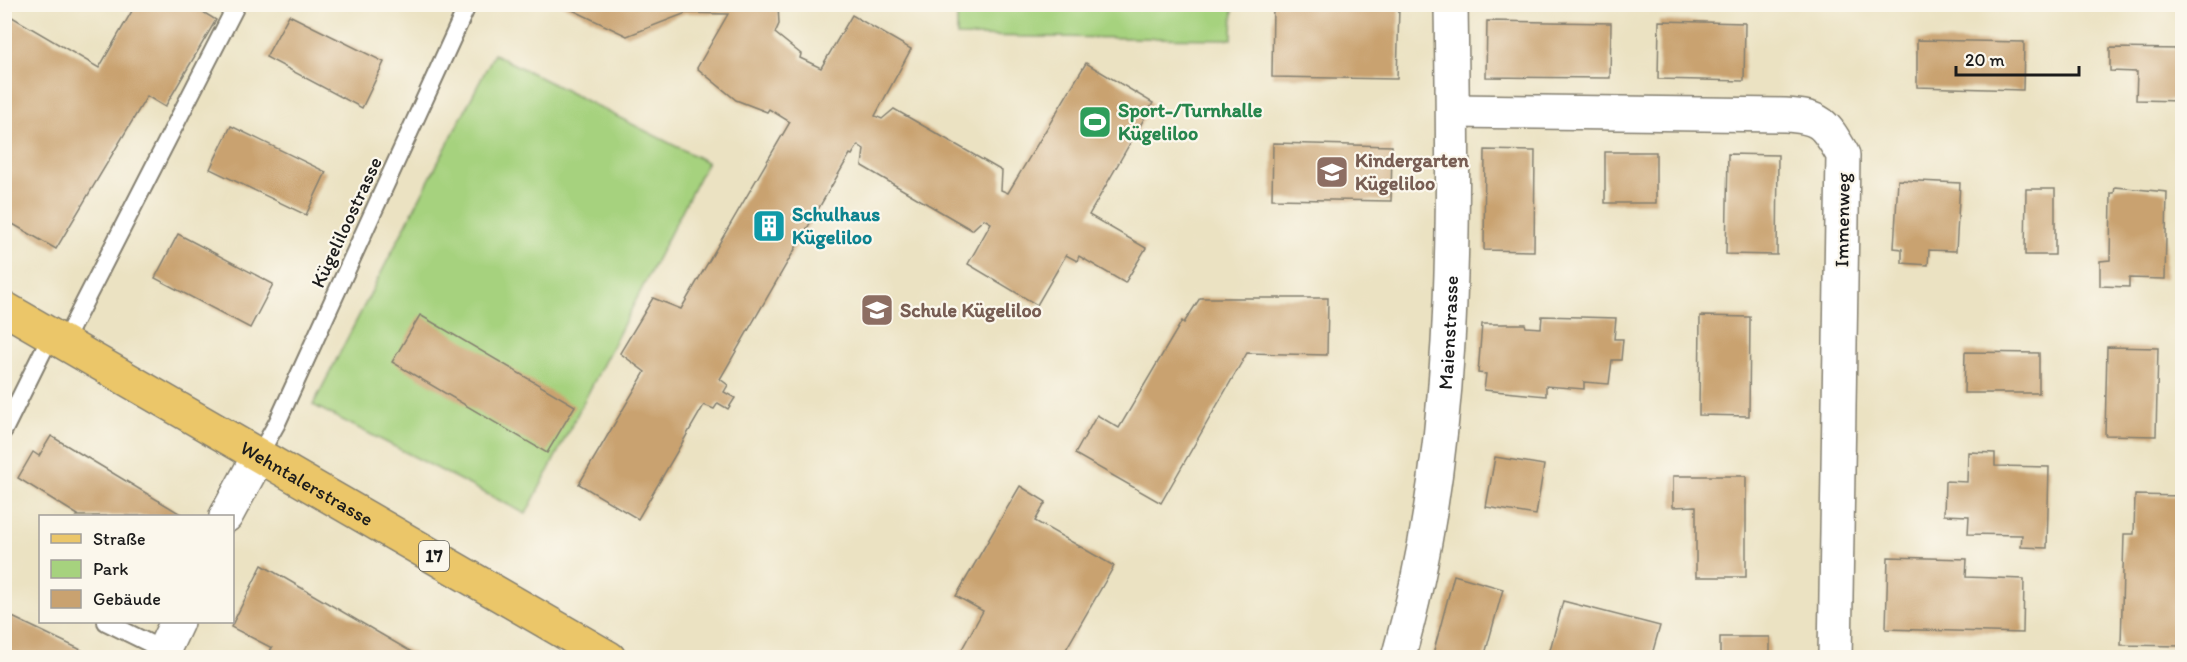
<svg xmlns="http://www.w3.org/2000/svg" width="2187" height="662" viewBox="0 0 2187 662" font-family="Itim,sans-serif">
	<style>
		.green { fill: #a6d27e; stroke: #61774d; stroke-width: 1.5 }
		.building { fill: #c9a270 }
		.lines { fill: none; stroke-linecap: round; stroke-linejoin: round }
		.service-casing { stroke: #847f6f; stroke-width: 20 }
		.minor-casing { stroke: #847f6f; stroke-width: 36 }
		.primary-casing { stroke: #847f6f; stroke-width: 36 }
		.service { stroke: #fff; stroke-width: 16 }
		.minor { stroke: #fff; stroke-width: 33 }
		.primary { stroke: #ebc669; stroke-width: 33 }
		.labels { text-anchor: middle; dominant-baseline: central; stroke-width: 4.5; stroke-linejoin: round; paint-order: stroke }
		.shield { fill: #fbf7ec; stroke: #5f5e5a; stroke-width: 1.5 }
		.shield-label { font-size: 18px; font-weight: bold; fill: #1c1c1c }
		.leisure-label { font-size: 20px; font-weight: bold; fill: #27864d; stroke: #fbf7ec; text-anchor: start }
		.education-label { font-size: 20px; font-weight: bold; fill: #785e54; stroke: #fbf7ec; text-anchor: start }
		.culture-label { font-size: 20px; font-weight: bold; fill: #0d838f; stroke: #fbf7ec; text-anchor: start }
		.street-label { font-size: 20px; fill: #1c1c1c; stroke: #fbf7ec }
	</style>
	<rect width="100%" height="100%" fill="#fbf7ec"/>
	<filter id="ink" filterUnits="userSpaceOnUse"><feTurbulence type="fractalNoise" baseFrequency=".0167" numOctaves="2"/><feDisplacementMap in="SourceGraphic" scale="12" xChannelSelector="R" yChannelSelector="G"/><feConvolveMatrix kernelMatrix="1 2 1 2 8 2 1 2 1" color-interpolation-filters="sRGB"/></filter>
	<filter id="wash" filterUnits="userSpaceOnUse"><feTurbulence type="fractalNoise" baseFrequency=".008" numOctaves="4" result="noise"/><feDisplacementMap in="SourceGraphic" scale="24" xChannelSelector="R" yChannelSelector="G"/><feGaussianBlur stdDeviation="1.35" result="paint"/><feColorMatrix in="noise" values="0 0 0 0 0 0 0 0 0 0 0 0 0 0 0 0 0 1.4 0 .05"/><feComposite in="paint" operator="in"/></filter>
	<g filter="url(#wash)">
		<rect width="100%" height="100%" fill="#ebe2c2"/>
		<g class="green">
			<polygon points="957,5 1233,5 1232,39 957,36"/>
			<polygon points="494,54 707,162 526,514 313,405"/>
		</g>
		<g id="blocks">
			<g class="building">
				<polygon points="136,4 190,4 216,20 165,107 147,96 56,249 4,219 4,18 7,14 99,68"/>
				<polygon points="560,4 778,4 779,24 775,33 801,54 800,58 821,68 852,15 911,49 875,116 882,119 894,109 1002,171 1001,190 1008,193 1086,63 1153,103 1089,215 1146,248 1125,283 1079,256 1077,261 1066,255 1037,305 968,264 991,223 984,219 972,230 862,166 864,149 858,145 852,155 850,154 720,379 728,385 724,392 735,398 728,409 718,403 714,409 704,405 638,519 579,484 645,372 620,353 653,298 681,309 790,122 769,109 767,112 736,100 697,68 728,14 686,13 627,36"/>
				<polygon points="1273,4 1399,7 1397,79 1272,77"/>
				<polygon points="289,15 384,62 362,108 266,57"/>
				<polygon points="1487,21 1611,23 1610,78 1486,77"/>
				<polygon points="1659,21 1745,23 1744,81 1658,79"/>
				<polygon points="1917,40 2024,42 2023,90 1917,87"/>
				<polygon points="2110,48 2182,49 2182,101 2136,100 2137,72 2110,71"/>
				<polygon points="231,126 326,172 306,215 210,169"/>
				<polygon points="1273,143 1392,146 1391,201 1272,199"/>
				<polygon points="1485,150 1535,151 1534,251 1484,250"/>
				<rect x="1605" y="152" width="51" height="51"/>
				<polygon points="1728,154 1778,155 1777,255 1726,254"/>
				<polygon points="1898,180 1960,183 1956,251 1929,250 1928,265 1902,263 1902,249 1894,248"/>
				<polygon points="2115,187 2167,192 2165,279 2129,278 2129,287 2100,286 2100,261 2110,260 2111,193 2114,193"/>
				<polygon points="2026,189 2055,189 2055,255 2025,255"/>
				<polygon points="178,234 273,284 250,328 155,278"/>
				<polygon points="1200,298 1328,298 1327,355 1247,353 1161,503 1075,454 1097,415 1119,428 1182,321 1184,323"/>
				<polygon points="420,315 575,406 547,453 392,362"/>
				<polygon points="1542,316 1616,318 1614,339 1623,339 1621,360 1612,360 1609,384 1584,382 1584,389 1546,386 1546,396 1484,390 1486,374 1478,373 1482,324 1525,324 1526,327 1541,328"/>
				<polygon points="1700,316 1750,317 1749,416 1699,415"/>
				<polygon points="2107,347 2158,348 2156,436 2105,435"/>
				<polygon points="1965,352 2039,353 2039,393 1964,393"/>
				<polygon points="51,436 106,469 184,516 77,516 78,515 18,478 33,452 39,456"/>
				<polygon points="1968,452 1995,453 1995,466 2049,467 2047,548 2021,547 2022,535 1968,534 1969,516 1944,515 1945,481 1967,482"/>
				<polygon points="1495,457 1544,465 1536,515 1486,507"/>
				<polygon points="1673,476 1746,476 1746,577 1696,577 1696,506 1673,507"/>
				<polygon points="1020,486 1046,502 1035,521 1114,566 1061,658 957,658 983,611 956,596"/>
				<polygon points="2135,495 2182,496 2182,646 2121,645 2124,534 2134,534"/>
				<polygon points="1888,557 1967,559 1966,577 2024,579 2023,633 1886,629"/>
				<polygon points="262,565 422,658 286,658 270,650 272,648 231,627"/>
				<polygon points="1454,575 1503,589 1484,658 1432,658"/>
				<polygon points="1563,601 1660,626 1651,658 1581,658 1550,650"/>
				<polygon points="4,613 98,658 4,658"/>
				<rect x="1720" y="637" width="50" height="21"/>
			</g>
		</g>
	</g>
	<g filter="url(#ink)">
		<use href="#blocks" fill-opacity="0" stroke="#847f6f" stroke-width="1.5"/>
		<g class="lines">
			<g class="service-casing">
				<g id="service">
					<polyline points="64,342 237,4"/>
					<polyline points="4,430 51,335"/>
					<polyline points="259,455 277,423 468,4"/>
					<polyline points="106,622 163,650"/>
				</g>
			</g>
			<g class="minor-casing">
				<g id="minor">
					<path d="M1453 111 1785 115C1822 117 1825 124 1843 155L1835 658"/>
					<polyline points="226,516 259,455"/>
					<polyline points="160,658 177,622"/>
					<path id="s1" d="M1398 658C1459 447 1454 222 1451 4"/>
				</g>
			</g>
			<g class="primary-casing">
				<g id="primary">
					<path id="s2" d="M4 308 609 658"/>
				</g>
			</g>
			<use href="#service" class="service"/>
			<use href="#minor" class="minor"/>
			<use href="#primary" class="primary"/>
		</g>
	</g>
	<defs>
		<g id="stadium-square" transform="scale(1.725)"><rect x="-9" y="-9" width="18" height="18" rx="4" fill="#2e9e5b" stroke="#fbf7ec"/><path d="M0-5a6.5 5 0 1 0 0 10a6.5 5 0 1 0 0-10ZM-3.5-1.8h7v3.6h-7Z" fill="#fff"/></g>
		<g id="school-square" transform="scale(1.725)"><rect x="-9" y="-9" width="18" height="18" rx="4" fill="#8d6e63" stroke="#fbf7ec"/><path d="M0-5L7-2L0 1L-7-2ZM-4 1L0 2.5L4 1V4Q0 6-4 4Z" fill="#fff"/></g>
		<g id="building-square" transform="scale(1.725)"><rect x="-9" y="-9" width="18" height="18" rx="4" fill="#0f9aa8" stroke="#fbf7ec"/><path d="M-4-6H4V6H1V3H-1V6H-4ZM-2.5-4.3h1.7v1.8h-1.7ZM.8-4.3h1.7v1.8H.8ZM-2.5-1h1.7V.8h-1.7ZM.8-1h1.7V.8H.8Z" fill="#fff"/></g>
	</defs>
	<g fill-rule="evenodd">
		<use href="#stadium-square" x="1095" y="122"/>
		<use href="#school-square" x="1332" y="172"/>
		<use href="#building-square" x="769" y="226"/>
		<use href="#school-square" x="877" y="310"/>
	</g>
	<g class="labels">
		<rect class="shield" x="419" y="541" width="30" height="30" rx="4.5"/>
		<g class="shield-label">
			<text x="434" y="556">17</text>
		</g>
		<g class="leisure-label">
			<text x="1118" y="110">Sport-/Turnhalle<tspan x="1118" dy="23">Kügeliloo</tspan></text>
		</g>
		<g class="education-label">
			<text x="1355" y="160">Kindergarten<tspan x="1355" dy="23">Kügeliloo</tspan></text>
			<text x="900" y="310">Schule Kügeliloo</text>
		</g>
		<g class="culture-label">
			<text x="792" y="214">Schulhaus<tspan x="792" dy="23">Kügeliloo</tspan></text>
		</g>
		<g class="street-label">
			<text transform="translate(1842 220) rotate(-89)">Immenweg</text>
			<text transform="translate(346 222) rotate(-65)">Kügeliloostrasse</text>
			<text stroke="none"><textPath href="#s1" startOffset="330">Maienstrasse</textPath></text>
			<text stroke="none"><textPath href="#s2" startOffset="350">Wehntalerstrasse</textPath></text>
		</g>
	</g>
	<rect width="2187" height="662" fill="none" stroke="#fbf7ec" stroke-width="24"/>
	<rect x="39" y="515" width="195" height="108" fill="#fbf7ec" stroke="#a29f99" stroke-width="1.5"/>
	<rect x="51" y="534" width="30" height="9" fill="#ebc669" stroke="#a29f99" stroke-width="1.5"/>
	<text x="93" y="545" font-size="18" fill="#1c1c1c">Straße</text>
	<rect x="51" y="560" width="30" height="18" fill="#a6d27e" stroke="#a29f99" stroke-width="1.5"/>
	<text x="93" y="575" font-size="18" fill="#1c1c1c">Park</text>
	<rect x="51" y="590" width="30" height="18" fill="#c9a270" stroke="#a29f99" stroke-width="1.5"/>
	<text x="93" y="605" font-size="18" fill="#1c1c1c">Gebäude</text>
	<path d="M1956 66v9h123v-9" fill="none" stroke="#1c1c1c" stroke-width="3"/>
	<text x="1965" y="66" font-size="18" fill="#1c1c1c" stroke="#fbf7ec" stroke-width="4.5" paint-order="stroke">20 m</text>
</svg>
